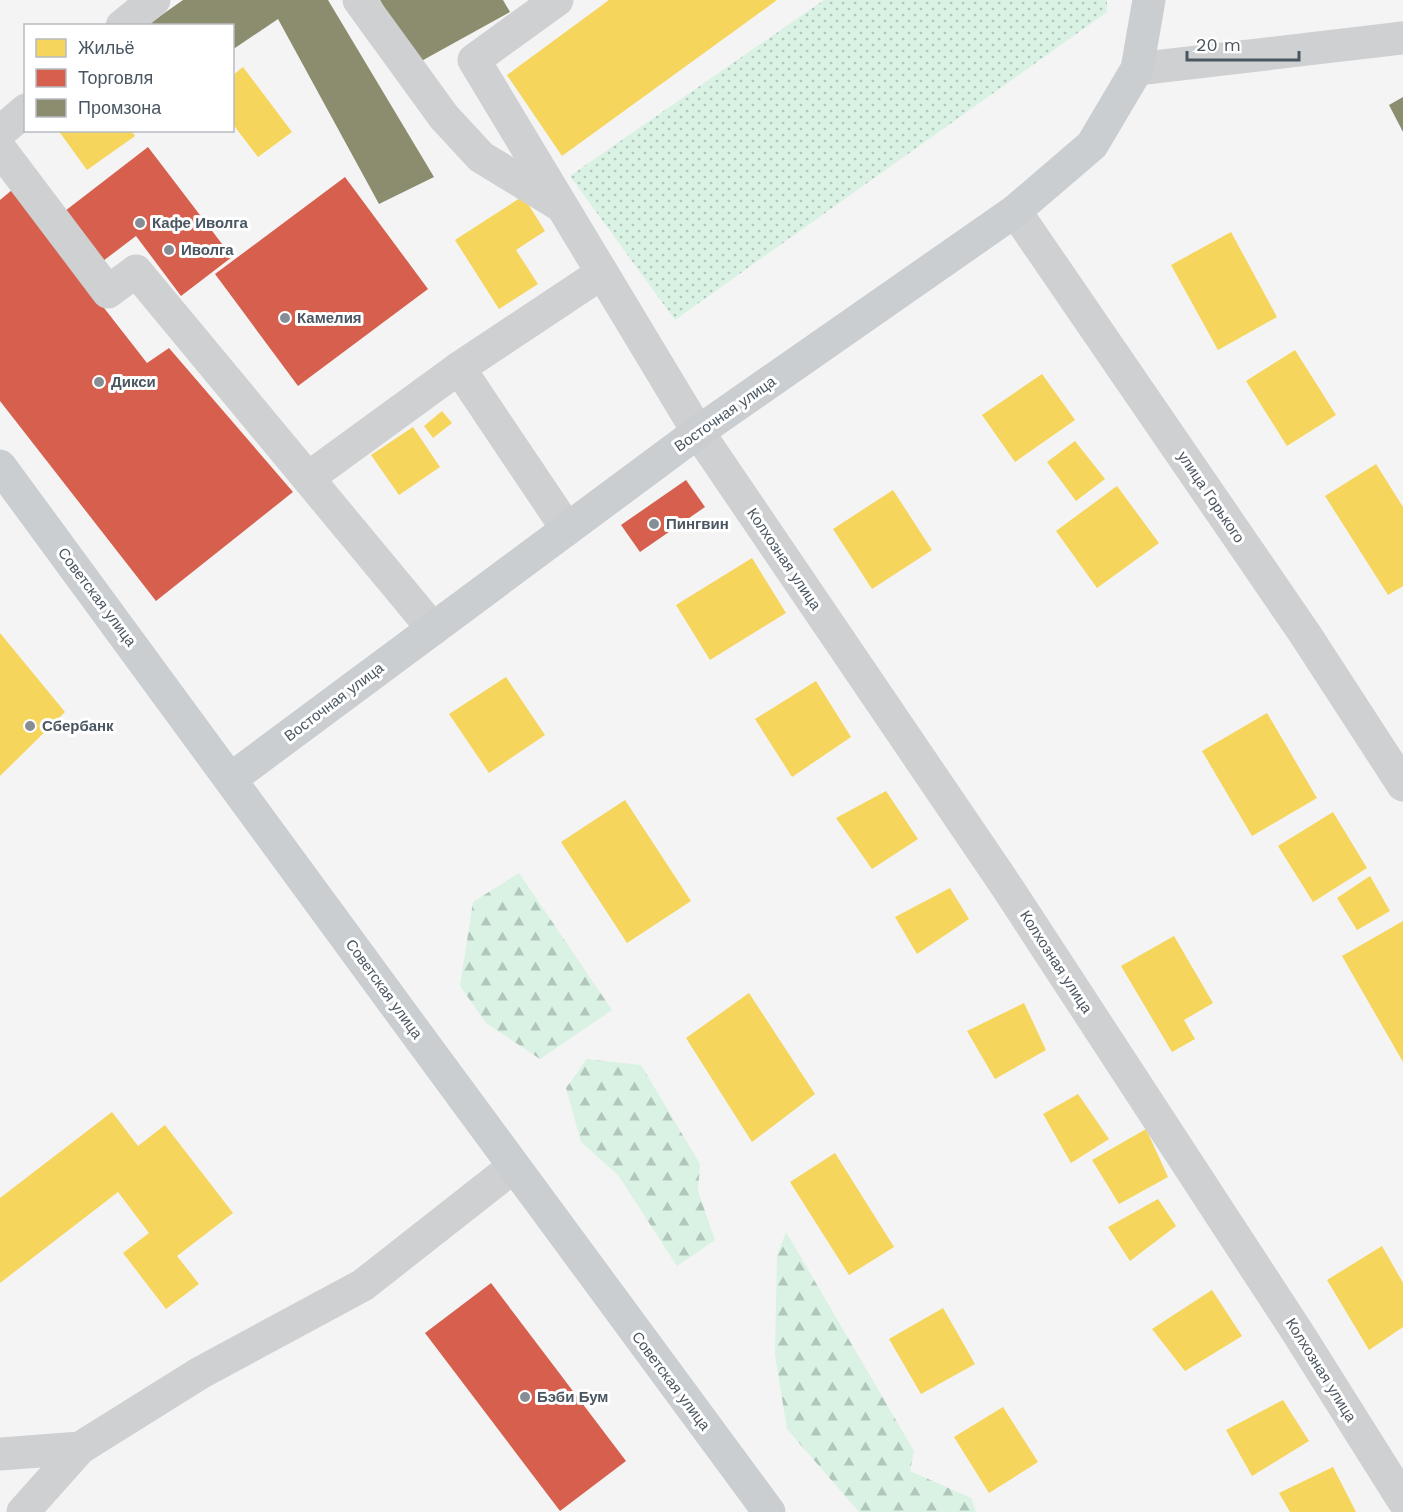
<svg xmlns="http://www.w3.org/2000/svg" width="1403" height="1512" viewBox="0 0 1403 1512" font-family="'Work Sans',sans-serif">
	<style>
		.grass { fill: url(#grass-dots) }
		.forest { fill: url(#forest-firs) }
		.homes { fill: #f6d55c }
		.shops { fill: #d6604d }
		.industry { fill: #8c8c6e }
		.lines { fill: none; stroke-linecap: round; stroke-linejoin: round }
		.minor { stroke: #ced0d2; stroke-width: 33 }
		.major { stroke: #caced1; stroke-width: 33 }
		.poi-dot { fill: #868d94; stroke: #fff; stroke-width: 2 }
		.labels { text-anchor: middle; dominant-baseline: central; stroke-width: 6; stroke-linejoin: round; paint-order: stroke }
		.poi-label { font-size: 15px; font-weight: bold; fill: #4a5661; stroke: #fff; text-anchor: start }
		.street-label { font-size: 15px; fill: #4a5661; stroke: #fff }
	</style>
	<defs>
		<pattern id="grass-dots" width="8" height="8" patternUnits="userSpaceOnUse" patternTransform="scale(1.5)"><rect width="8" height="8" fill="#d9f2e3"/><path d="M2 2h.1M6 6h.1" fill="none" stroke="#b2c7bb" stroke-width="1.8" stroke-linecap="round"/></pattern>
		<pattern id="forest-firs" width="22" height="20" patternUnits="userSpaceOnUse" patternTransform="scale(1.5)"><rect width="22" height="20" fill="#d9f2e3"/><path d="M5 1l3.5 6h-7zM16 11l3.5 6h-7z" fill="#b2c7bb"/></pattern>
	</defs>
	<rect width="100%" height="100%" fill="#f4f4f4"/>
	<polygon class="grass" points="824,0 1107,0 1107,12 675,320 570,176"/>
	<g class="forest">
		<polygon points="519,873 612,1010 540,1059 486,1023 460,986 473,902"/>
		<polygon points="587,1059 641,1065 700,1164 698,1191 715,1240 677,1266 618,1175 581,1142 566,1088"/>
		<polygon points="786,1232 914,1451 910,1471 971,1498 976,1512 859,1512 787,1429 775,1355 777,1256"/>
	</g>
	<g class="homes">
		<polygon points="609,0 777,0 562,156 507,75"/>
		<polygon points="243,67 292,132 258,157 232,123 232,76"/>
		<polygon points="58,130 131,130 135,136 87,170"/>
		<polygon points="523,196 545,231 516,250 538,284 499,309 455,240"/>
		<polygon points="1231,232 1277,317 1218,350 1171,265"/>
		<polygon points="1295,350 1336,415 1287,446 1246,381"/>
		<polygon points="1042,374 1075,420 1015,462 982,415"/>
		<polygon points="442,411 452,423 433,438 424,426"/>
		<polygon points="413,427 440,467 399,495 371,455"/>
		<polygon points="1075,441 1105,479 1076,501 1047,462"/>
		<polygon points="1376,464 1403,507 1403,586 1388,595 1325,496"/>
		<polygon points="1117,486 1159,543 1097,588 1056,531"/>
		<polygon points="893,490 932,550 872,589 833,529"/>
		<polygon points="752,558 786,613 710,660 676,605"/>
		<polygon points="0,633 65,712 0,776"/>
		<polygon points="506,677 545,735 489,773 449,714"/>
		<polygon points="816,681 851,737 792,777 755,719"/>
		<polygon points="1267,713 1317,798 1252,836 1202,751"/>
		<polygon points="886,791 918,839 872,869 836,818"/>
		<polygon points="625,800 691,901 627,943 561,842"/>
		<polygon points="1333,812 1367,868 1313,902 1278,846"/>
		<polygon points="1370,876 1390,911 1357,930 1337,898"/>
		<polygon points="950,888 969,919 917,954 895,917"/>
		<polygon points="1403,921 1403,1062 1342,956"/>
		<polygon points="1174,936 1213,1003 1184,1020 1195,1039 1172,1052 1121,966"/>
		<polygon points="749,993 815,1094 752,1142 686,1038"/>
		<polygon points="1024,1003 1046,1050 995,1079 967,1031"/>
		<polygon points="1078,1094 1109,1139 1071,1163 1043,1114"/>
		<polygon points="112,1112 138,1146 165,1125 233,1213 177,1256 199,1284 166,1309 123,1253 149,1233 118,1192 0,1283 0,1198"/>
		<polygon points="1146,1129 1168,1177 1119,1204 1092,1160"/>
		<polygon points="835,1153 894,1247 849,1275 790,1182"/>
		<polygon points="1158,1199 1176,1226 1130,1261 1108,1227"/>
		<polygon points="1382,1246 1403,1283 1403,1327 1369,1350 1327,1280"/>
		<polygon points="1212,1290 1242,1336 1185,1371 1152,1329"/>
		<polygon points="943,1308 975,1364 921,1394 889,1339"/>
		<polygon points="1283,1400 1309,1441 1252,1476 1226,1430"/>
		<polygon points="1003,1407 1038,1462 989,1493 954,1437"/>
		<polygon points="1333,1467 1356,1512 1290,1512 1279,1493"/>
	</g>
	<g class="shops">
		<polygon points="148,147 232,257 181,296 136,236 103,261 65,211"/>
		<polygon points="345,177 428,289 298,386 215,274"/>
		<polygon points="12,190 147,363 169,348 293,492 156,601 0,401 0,200"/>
		<polygon points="686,480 705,507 640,552 621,525"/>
		<polygon points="491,1283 626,1461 560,1511 425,1333"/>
	</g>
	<g class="industry">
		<polygon points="183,0 328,0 434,177 379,204 278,19 232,50 232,26 146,26"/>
		<polygon points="380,0 503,0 510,12 416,64"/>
		<polygon points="1403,97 1403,132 1389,105"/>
	</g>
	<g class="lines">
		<g class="minor">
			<polyline points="359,0 444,117 481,157 558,204"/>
			<polyline points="557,0 474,60 698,432 1007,887 1298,1333 1403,1500"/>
			<polyline points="122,26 154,0"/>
			<polyline points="1137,69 1403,38"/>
			<polyline points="0,132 26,110"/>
			<polyline points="0,149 108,292 136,271 433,629"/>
			<polyline points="1015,211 1305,634 1403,785"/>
			<polyline points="459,368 602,273"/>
			<polyline points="308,478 459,368 567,529"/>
			<polyline points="0,1454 80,1448 200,1373 363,1285 512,1168"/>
			<polyline points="23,1512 80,1448"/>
		</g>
		<g class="major">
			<path d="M0 466C258 814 510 1165 769 1512"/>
			<polyline points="232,778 698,432 1015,211 1092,145 1137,69 1149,0"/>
		</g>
	</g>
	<g class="poi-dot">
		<circle cx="140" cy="223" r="6"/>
		<circle cx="169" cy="250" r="6"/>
		<circle cx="285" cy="318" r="6"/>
		<circle cx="99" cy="382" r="6"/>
		<circle cx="654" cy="524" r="6"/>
		<circle cx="30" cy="726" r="6"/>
		<circle cx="525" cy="1397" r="6"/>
	</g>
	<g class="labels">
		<g class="poi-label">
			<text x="152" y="223">Кафе Иволга</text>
			<text x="181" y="250">Иволга</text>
			<text x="297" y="318">Камелия</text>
			<text x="111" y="382">Дикси</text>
			<text x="666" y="524">Пингвин</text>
			<text x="42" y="726">Сбербанк</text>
			<text x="537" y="1397">Бэби Бум</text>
		</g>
		<g class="street-label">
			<text transform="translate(725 414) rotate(-35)">Восточная улица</text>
			<text transform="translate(1211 497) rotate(56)">улица Горького</text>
			<text transform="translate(784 559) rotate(56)">Колхозная улица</text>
			<text transform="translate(97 597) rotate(53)">Советская улица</text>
			<text transform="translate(334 702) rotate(-37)">Восточная улица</text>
			<text transform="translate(1056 962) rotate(57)">Колхозная улица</text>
			<text transform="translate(384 989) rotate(54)">Советская улица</text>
			<text transform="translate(1321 1370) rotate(58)">Колхозная улица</text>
			<text transform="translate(671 1381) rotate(53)">Советская улица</text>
		</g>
	</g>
	<rect x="24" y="24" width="210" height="108" fill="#ffffff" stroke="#b7bbc0" stroke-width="1.5"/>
	<rect x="36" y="39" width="30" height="18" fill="#f6d55c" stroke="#b7bbc0" stroke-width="1.5"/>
	<text x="78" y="54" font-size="18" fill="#4a5661">Жильё</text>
	<rect x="36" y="69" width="30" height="18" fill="#d6604d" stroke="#b7bbc0" stroke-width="1.5"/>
	<text x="78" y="84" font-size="18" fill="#4a5661">Торговля</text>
	<rect x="36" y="99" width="30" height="18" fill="#8c8c6e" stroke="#b7bbc0" stroke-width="1.5"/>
	<text x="78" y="114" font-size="18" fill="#4a5661">Промзона</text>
	<path d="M1187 51v9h112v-9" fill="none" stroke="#4a5661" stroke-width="3"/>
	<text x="1196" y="51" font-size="18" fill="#4a5661" stroke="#ffffff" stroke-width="4.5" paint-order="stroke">20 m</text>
</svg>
